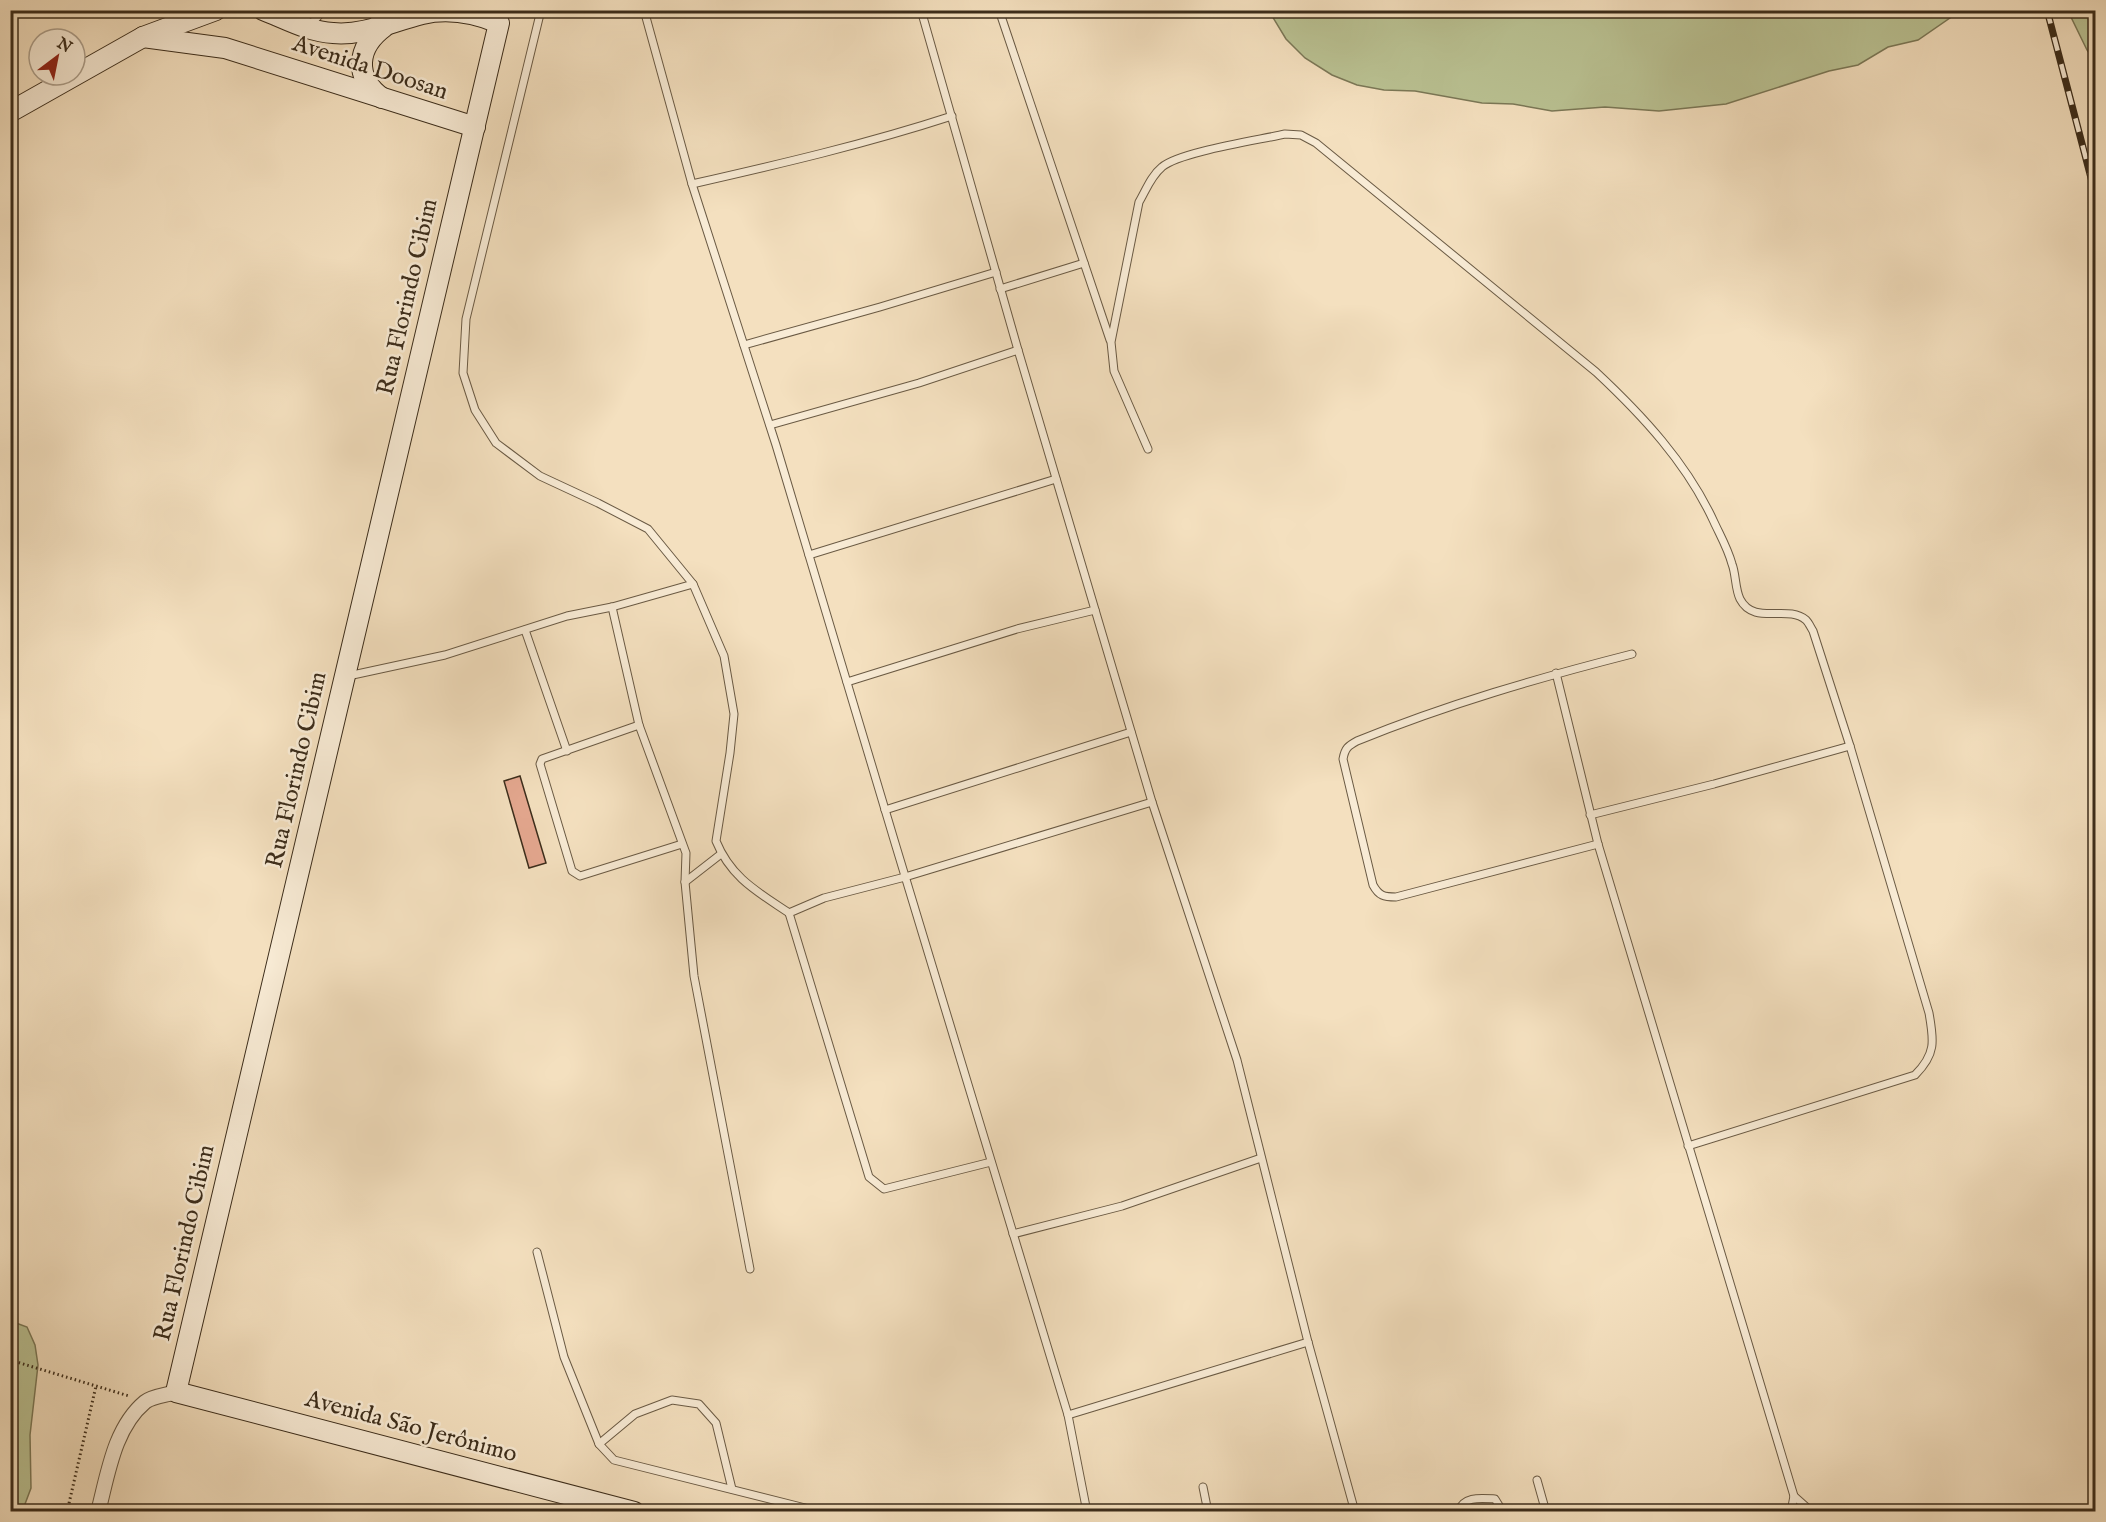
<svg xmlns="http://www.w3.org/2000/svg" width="2106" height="1522" viewBox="0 0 2106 1522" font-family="'IM FELL English',serif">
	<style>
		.green { fill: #bac293; stroke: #7b7857; stroke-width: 1.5 }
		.building { fill: #e5a890; stroke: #3c2d1b; stroke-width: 1.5 }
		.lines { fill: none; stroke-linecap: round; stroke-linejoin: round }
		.lane-casing { stroke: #6a5a44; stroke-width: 9 }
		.street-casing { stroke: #6a5a44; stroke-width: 16 }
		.secondary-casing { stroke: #3c2d1b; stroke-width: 22 }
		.path { stroke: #3c2d1b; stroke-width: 3; stroke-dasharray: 1.5 3; stroke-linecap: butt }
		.lane { stroke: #f8ebd5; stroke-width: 7 }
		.street { stroke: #f8ebd5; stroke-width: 14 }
		.secondary { stroke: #f8ebd5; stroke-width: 20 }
		.rail-casing { stroke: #3c2d1b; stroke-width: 7 }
		.rail { stroke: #f8ebd5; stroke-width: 4.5; stroke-dasharray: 14; stroke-linecap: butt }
		.labels { text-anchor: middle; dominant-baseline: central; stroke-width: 5; stroke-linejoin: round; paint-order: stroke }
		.street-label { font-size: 24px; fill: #3c2d1b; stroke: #f8ebd5 }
	</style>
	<rect width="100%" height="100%" fill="#f4e0bf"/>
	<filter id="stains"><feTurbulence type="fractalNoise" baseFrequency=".00333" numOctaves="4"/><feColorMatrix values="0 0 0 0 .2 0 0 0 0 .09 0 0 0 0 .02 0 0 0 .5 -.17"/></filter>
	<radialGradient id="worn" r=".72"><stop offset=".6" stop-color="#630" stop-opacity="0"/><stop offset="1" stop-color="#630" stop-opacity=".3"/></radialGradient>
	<g class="green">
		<polygon points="1269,11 1960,11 1918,40 1888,47 1858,65 1829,71 1726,104 1659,111 1605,107 1552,111 1513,104 1482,103 1415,91 1384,90 1357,85 1332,75 1305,58 1286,39"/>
		<polygon points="2068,11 2095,11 2095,62 2087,50"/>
		<polygon points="16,1323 27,1327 35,1345 38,1365 30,1435 31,1488 22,1512 10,1511 10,1324"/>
	</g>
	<polygon class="building" points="520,776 546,863 529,868 504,781"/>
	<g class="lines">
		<g class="lane-casing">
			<g id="lane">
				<polyline points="368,10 380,23"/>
				<path d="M541 10 466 319 463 373 475 410 496 443 540 476 598 503 648 529 693 584 724 656 734 714 730 753 716 841C731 878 758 892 789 913"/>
				<polyline points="644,10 692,184 776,445 895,843 1068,1415 1087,1512"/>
				<polyline points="921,10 1018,350 1152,802 1237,1060 1308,1342 1355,1512"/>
				<polyline points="999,10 1110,340"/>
				<polyline points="310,25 324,10"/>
				<path d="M692 184C780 164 866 144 952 116"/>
				<polyline points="1000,289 1084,263"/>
				<polyline points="744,345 880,307 996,272"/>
				<polyline points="770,425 919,383 1018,350"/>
				<path d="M1148 449 1114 371 1111 342 1139 202C1146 190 1151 176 1162 167 1179 152 1259 140 1285 134L1301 135 1316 143 1596 372C1642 415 1687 463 1714 522 1720 535 1728 549 1732 564 1736 574 1735 589 1740 599 1754 626 1787 604 1806 620 1809 623 1811 628 1813 631L1850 746 1929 1013C1934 1041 1936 1054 1915 1075L1688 1146"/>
				<polyline points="809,555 1056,479"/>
				<polyline points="612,607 639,725 686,853 685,882 694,976 750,1269"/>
				<polyline points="525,630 567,751"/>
				<polyline points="1556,673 1598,844 1794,1496 1791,1512"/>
				<polyline points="348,676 445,655 567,616 612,607 693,584"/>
				<polyline points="847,682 1017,629 1095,610"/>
				<polyline points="639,725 542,759 540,764 572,871 580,876 682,844"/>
				<polyline points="885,810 1131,732"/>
				<polyline points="1590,815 1714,784 1850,746"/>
				<path d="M1598 844 1396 897C1384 897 1379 896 1373 885L1343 759C1345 748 1348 746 1357 741 1448 704 1538 678 1632 654"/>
				<polyline points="685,882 721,854"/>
				<polyline points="991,1162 884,1189 869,1177 789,913 824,898 905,877 1152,802"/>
				<polyline points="1013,1234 1122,1206 1261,1158"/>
				<polyline points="537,1252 564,1357 599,1444 614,1460 821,1512"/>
				<polyline points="1068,1415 1308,1342"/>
				<polyline points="599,1444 635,1414 672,1400 699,1404 716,1423 732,1489"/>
				<polyline points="1537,1480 1546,1512"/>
				<polyline points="1203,1487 1208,1512"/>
				<polyline points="1794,1496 1812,1512"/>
				<path d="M1458 1512C1463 1496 1480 1498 1495 1499L1503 1512"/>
			</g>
		</g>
		<g class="street-casing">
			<path id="street" d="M98 1512C108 1474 114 1428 145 1402 152 1396 167 1395 176 1392"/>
		</g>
		<g class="secondary-casing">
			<g id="secondary">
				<path d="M263 10C284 18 309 32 333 33 364 36 393 21 422 14 448 8 475 13 499 23L176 1392 634 1512"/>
				<polyline points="143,37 225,48 475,127"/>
				<path d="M382 98C353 77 357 47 384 27"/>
				<polyline points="10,112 143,37 216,10"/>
			</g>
		</g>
		<g class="path">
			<polyline points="10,1360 129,1396"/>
			<polyline points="67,1512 96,1386"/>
		</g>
		<use href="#lane" class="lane"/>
		<use href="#street" class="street"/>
		<use href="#secondary" class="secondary"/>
		<g class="rail-casing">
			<polyline id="rail" points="2047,10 2096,197"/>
		</g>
		<use href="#rail" class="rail"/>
	</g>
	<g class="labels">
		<g class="street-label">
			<text transform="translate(370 68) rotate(18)">Avenida Doosan</text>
			<text transform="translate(408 297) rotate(-77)">Rua Florindo Cibim</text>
			<text transform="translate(297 770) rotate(-77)">Rua Florindo Cibim</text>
			<text transform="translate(185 1243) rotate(-77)">Rua Florindo Cibim</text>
			<text transform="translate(411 1427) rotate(15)">Avenida São Jerônimo</text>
		</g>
	</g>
	<rect width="2106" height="1522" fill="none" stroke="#f4e0bf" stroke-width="36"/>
	<rect x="12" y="12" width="2082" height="1498" fill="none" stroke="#3c2d1b" stroke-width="3"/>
	<rect x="18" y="18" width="2070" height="1486" fill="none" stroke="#3c2d1b" stroke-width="1.5"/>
	<g transform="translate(57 57) rotate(32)"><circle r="28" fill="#f8ebd5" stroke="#ad9f8b" stroke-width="1.5"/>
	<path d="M0-4.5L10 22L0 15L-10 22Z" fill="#8f2418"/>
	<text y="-9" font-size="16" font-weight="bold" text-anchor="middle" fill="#3c2d1b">N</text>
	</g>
	<rect width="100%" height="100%" filter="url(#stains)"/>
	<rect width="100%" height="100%" fill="url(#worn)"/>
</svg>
